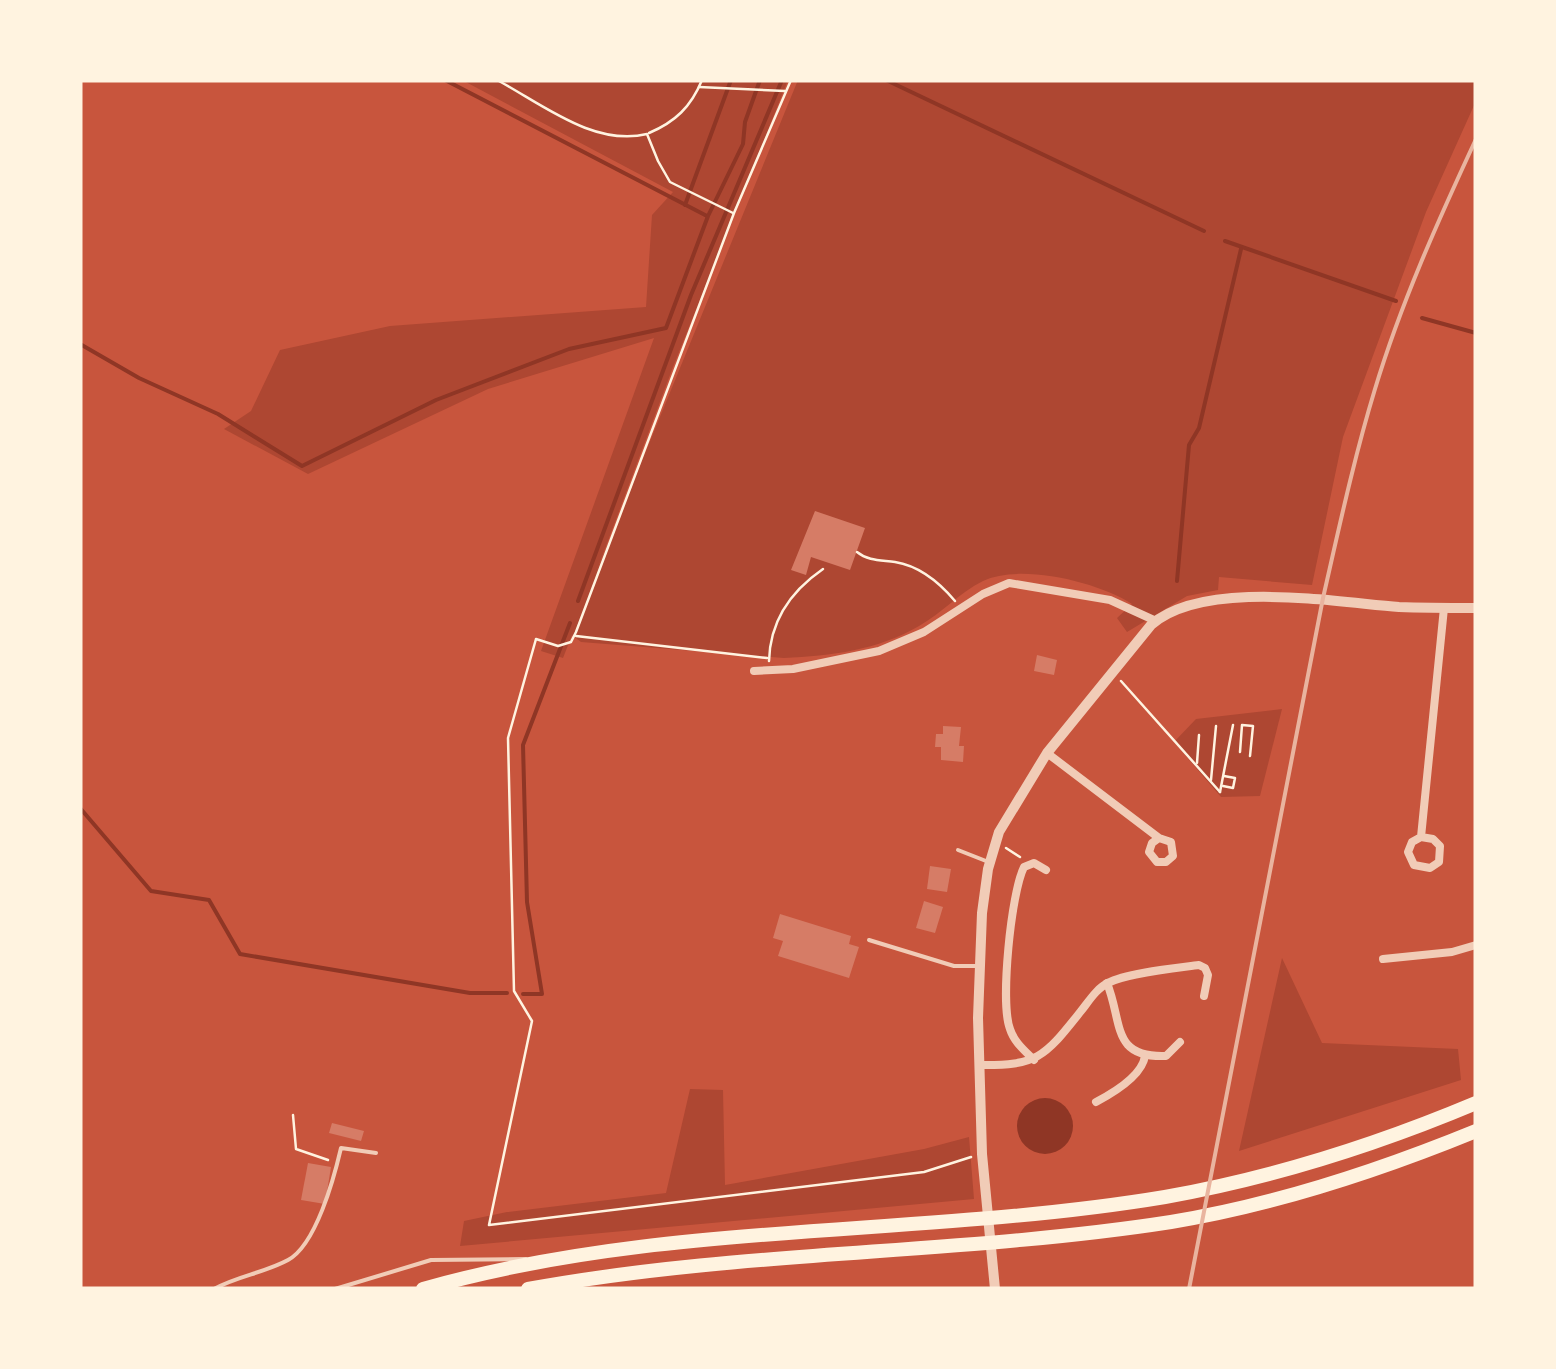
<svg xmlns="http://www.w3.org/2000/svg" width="1556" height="1369" viewBox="0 0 1556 1369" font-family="Roboto,sans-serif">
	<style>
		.green { fill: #ae4732 }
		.water { fill: #8f3625 }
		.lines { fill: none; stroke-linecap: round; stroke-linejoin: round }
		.stream { stroke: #8f3625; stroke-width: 4 }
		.building { fill: #d67c66 }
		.path { stroke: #fff3e0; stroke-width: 2.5 }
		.service { stroke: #f1ccb7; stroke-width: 4 }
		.minor { stroke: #f1ccb7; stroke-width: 8 }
		.tertiary { stroke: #f1ccb7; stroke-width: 10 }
		.trunk { stroke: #fff3e0; stroke-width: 14 }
		.rail { stroke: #e9b49f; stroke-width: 4 }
	</style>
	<rect width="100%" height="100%" fill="#c8553d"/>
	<g class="green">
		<path d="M462 80H788L673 367 596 573 798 80H1476V101L1426 212 1343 437 1312 585 1219 577 1218 590 1187 596 1127 632 1117 618 1132 604C1098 582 1020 563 983 581 959 593 942 613 919 626 878 650 831 656 784 658L581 642 572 635 563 658 541 651 654 338 488 389 308 474 224 429 251 411 280 350 390 326 646 307 652 215 673 192Z"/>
		<polygon points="1282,709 1260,796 1221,797 1174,742 1196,719"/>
		<polygon points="1282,958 1322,1043 1458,1049 1461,1080 1239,1151"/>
		<polygon points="690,1089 723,1090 725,1185 924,1149 969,1137 974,1199 460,1246 464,1221 507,1212 666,1193"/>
	</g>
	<circle class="water" cx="1045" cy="1126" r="28"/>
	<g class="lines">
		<g class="stream">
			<polyline points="445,80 707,216"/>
			<polyline points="886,80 1204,231"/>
			<polyline points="685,205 731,80"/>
			<polyline points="1225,241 1396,301"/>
			<polyline points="1422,318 1476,333"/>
			<polyline points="80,344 139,378 218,414 302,466 436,400 569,349 666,328 708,216 743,144 745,122 760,80"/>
			<polyline points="1177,581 1189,445 1199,428 1241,249"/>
			<polyline points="578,601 691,295 782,80"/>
			<polyline points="80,808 151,891 209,900 240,954 470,993 507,993"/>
			<polyline points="523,994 542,994 527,902 523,745 570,623"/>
		</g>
	</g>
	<g class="building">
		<polygon points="815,511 865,528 850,570 811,557 806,575 791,570"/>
		<polygon points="1037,655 1057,660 1054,675 1034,671"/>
		<polygon points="943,726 961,727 959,746 964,746 963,762 941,760 941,747 935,747 936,734 943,734"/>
		<polygon points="930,866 951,869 947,892 927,889"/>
		<polygon points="924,901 943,907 935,933 916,928"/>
		<polygon points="780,914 851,936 849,944 859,947 849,978 778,956 783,941 773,938"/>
		<polygon points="332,1123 364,1131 361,1141 329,1133"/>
		<polygon points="308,1163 331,1167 325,1204 301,1200"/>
	</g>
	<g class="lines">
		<g class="path">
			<path d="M497 80C542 104 594 147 647 134L658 161 670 182 733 213"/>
			<polyline points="791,80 734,213 576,632 571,642 558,646 536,639 508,738 514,991 532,1021 489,1225 924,1172 971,1157"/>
			<polyline points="699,87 785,91"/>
			<path d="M649 133C675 122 691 107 702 80"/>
			<path d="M857 552C868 561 881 560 895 562 920 566 939 582 955 601"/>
			<polyline points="576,636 767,658"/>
			<path d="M769 661C770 621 791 591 823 569"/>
			<polyline points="1121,681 1220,792"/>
			<polyline points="1240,752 1242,725 1253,726 1250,756"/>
			<polyline points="1197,763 1199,735"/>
			<polyline points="1211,780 1216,726"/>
			<polyline points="1223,786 1233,788 1235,778 1224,776"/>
			<polyline points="1220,792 1233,725"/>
			<polyline points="1006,848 1020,857"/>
			<polyline points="293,1115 296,1149 328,1160"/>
		</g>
		<g class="service">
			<polyline points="958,850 986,861"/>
			<polyline points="869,940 954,966 975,966"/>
			<path d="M214 1289C237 1276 264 1273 288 1260 316 1245 334 1178 341 1148L376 1153"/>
			<polyline points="335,1289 431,1260 526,1259"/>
		</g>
		<g class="minor">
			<polyline points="754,671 793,669 879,651 924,632 983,594 1009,583 1110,600 1156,621"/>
			<polyline points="1047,753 1159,838 1171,842 1173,856 1166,862 1157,862 1149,852 1152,843 1159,838"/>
			<polyline points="1421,837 1433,839 1440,846 1439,862 1430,868 1414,865 1408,852 1412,842 1421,837 1444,608"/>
			<polyline points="1383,959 1452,952 1476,945"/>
			<path d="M1107 983C1123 1023 1111 1058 1166 1056L1180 1042"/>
			<path d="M1034 1060C1025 1051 1014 1042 1010 1029 1000 1003 1011 893 1024 867L1034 863 1046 870"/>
			<path d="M979 1065C1039 1066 1045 1056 1081 1011 1089 1001 1097 988 1108 983 1126 973 1177 968 1199 965L1205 968 1208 975 1204 996"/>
			<path d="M1096 1102C1113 1093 1142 1076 1145 1056"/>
		</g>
		<path class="tertiary" d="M995 1289 982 1154 978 1018 982 913 988 869 999 832 1047 753 1151 625C1204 579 1334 602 1399 607 1425 608 1450 608 1476 608"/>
		<g class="trunk">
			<path d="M423 1289C664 1220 919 1238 1165 1197 1272 1178 1376 1145 1476 1103"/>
			<path d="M528 1289C741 1250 958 1255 1171 1222 1275 1205 1378 1171 1476 1131"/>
		</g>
		<path class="rail" d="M1189 1289 1323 598C1339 528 1354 458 1375 389 1401 303 1438 221 1476 139"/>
	</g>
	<rect width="1556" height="1369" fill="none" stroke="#fff3e0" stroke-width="165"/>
</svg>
